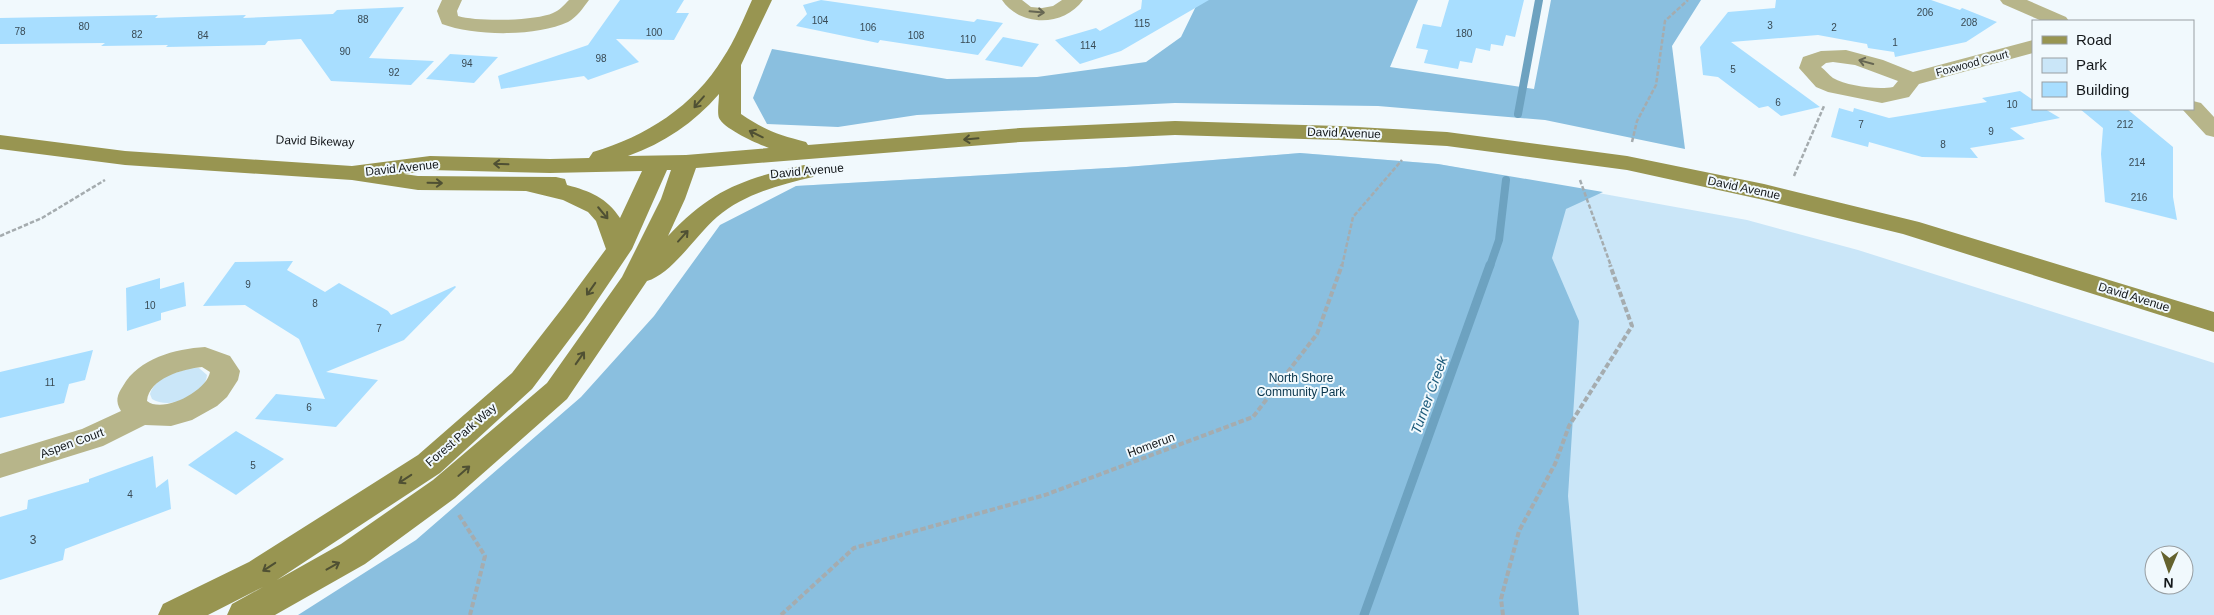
<svg xmlns="http://www.w3.org/2000/svg" width="2214" height="615" viewBox="0 0 2214 615" font-family="Arial,sans-serif">
	<style>
		.green { fill: #cae6f8; fill-rule: evenodd }
		.forest { fill: #8abfdf }
		.lines { fill: none; stroke-linecap: round; stroke-linejoin: round }
		.stream-far1 { stroke: #6da2c0; stroke-width: 8 }
		.stream { stroke: #6da2c0; stroke-width: 9 }
		.building { fill: #a8deff }
		.path-far1 { stroke: #a5acaf; stroke-width: 2.5; stroke-dasharray: 4.5 2; stroke-linecap: butt }
		.path { stroke: #a5acaf; stroke-width: 4; stroke-dasharray: 5.5 2.5; stroke-linecap: butt }
		.street { fill: #b7b58a; fill-rule: evenodd }
		.secondary { fill: #989551; fill-rule: evenodd }
		.oneway { stroke: #666652 }
		.oneway2 { stroke: #4f5033 }
		.labels { text-anchor: middle; dominant-baseline: central; stroke-width: 4; stroke-linejoin: round; paint-order: stroke }
		.number-label { font-size: 10px; fill: #394a54 }
		.far-street-label { font-size: 11px; fill: #14181b; stroke: #f1f9fd }
		.street-label { font-size: 12px; fill: #14181b; stroke: #f1f9fd }
		.park-label { font-size: 12px; fill: #08354c; stroke: #f1f9fd }
		.near-number-label { font-size: 12px; fill: #394a54 }
		.water-label { font-size: 14px; font-style: italic; fill: #1e5c7c; stroke: #f1f9fd }
	</style>
	<rect width="100%" height="100%" fill="#f1f9fd"/>
	<g class="green">
		<path d="M1300 153 1438 164 1747 220 1858 250 2214 363V615H542L796 186 1126 167ZM2154 555H2184V585H2154Z"/>
		<path d="M191 368H199L207 375C205 397 169 410 152 399L150 394C156 376 175 373 191 368Z"/>
	</g>
	<g class="forest">
		<polygon points="1199,0 1418,0 1390,67 1534,89 1551,0 1701,0 1672,46 1685,149 1545,120 1378,106 1175,103 917,115 838,127 767,124 753,98 772,49 947,79 1037,77 1146,62 1181,37"/>
		<polygon points="1300,153 1438,164 1603,192 1566,209 1552,258 1579,321 1568,496 1579,615 298,615 416,540 581,397 654,316 720,225 796,186 1126,167"/>
	</g>
	<g class="lines">
		<g class="stream-far1">
			<polyline points="1518,114 1539,0"/>
			<polyline points="1490,266 1499,240 1506,180"/>
		</g>
		<polyline class="stream" points="1364,615 1490,265"/>
	</g>
	<g class="building">
		<polygon points="620,0 684,0 676,13 689,13 674,40 616,39 639,62 588,80 584,76 501,89 498,76 588,45"/>
		<polygon points="821,0 974,22 977,19 1003,23 978,55 880,40 878,43 796,26 807,14 803,5"/>
		<polygon points="1142,0 1209,0 1121,51 1080,64 1055,40 1096,28 1100,31 1141,9"/>
		<polygon points="1449,0 1524,0 1515,37 1506,35 1503,46 1491,44 1490,51 1476,48 1472,63 1460,61 1458,69 1424,63 1428,50 1416,48 1423,24 1441,27"/>
		<polygon points="1776,0 1931,0 1960,10 1962,8 1997,22 1966,42 1895,57 1894,52 1868,48 1867,44 1818,35 1731,42 1820,107 1781,116 1768,106 1759,108 1718,77 1703,75 1700,47 1728,12 1775,8"/>
		<polygon points="404,7 369,58 434,61 411,85 331,81 301,39 268,41 265,45 166,47 168,45 101,46 105,43 0,44 0,18 158,15 155,18 246,15 243,18 333,14 337,10"/>
		<polygon points="1003,37 1039,44 1022,67 985,60"/>
		<polygon points="450,54 498,57 474,83 426,79"/>
		<polygon points="2020,91 2033,100 2033,109 2045,109 2060,118 2010,128 2025,139 1970,148 1978,158 1922,157 1869,142 1868,147 1831,137 1839,108 1853,112 1854,108 1889,118 1987,102 1982,98"/>
		<polygon points="2080,109 2127,109 2173,147 2173,197 2177,220 2105,202 2101,154 2103,128"/>
		<polygon points="293,261 287,270 325,292 339,283 388,311 391,315 455,286 456,287 404,340 326,372 378,380 336,427 255,419 276,394 325,399 299,339 245,305 203,306 235,262"/>
		<polygon points="160,278 160,289 184,282 186,306 161,313 161,320 127,331 126,288"/>
		<polygon points="93,350 85,380 69,384 64,403 0,418 0,372"/>
		<polygon points="236,431 284,459 236,495 188,465"/>
		<polygon points="153,456 156,488 168,479 171,509 65,549 63,560 0,580 0,517 27,509 28,500 89,482 89,479"/>
	</g>
	<g class="lines">
		<g class="path-far1">
			<polyline points="1632,142 1637,121 1656,85 1665,21 1688,0"/>
			<polyline points="1794,176 1824,106"/>
			<polyline points="1580,180 1611,266"/>
			<polyline points="0,236 42,218 105,180"/>
			<polyline points="1342,266 1353,217 1402,160"/>
		</g>
		<g class="path">
			<polyline points="459,515 485,556 470,615"/>
			<polyline points="781,615 854,548 1045,495 1253,417 1317,334 1342,265"/>
			<polyline points="1503,615 1501,599 1519,531 1555,464 1569,426 1632,326 1610,265"/>
		</g>
		<g class="street">
			<path d="M442 0H462L457 11 458 16C478 22 535 21 553 13 560 10 564 5 569 0H589C583 8 577 17 568 22 535 37 474 36 442 24L437 11Z"/>
			<path d="M1002 0H1022L1031 7 1042 8 1053 6 1062 0H1083C1064 27 1020 27 1002 0Z"/>
			<polygon points="2000,0 2027,0 2066,17 2069,21 2042,21 2003,4"/>
			<path d="M2033 40V53L1919 84 1909 97 1882 103 1828 92 1816 87 1799 68 1803 57 1821 51 1846 50 1883 60 1913 72ZM1833 62 1855 65 1898 81 1893 87C1878 90 1847 86 1833 78 1829 75 1825 70 1821 67L1826 63Z"/>
			<polygon points="2193,101 2201,103 2214,117 2214,137 2206,135 2182,109 2193,109"/>
			<path d="M205 347 230 356 240 371 238 380 227 397 217 406 192 420 171 426 145 425 103 446 0 478V454L82 429 121 411C115 401 117 395 123 386 139 358 175 349 205 347ZM202 367 210 372C207 391 163 414 147 401 149 378 183 369 202 367Z"/>
		</g>
		<path class="secondary" d="M752 0H772L741 65V114C766 131 779 135 806 142L808 145 1020 128 1175 121 1339 126 1447 132 1627 156 1764 184 1919 222 2214 312V332L1903 234 1764 200 1627 170 1447 146 1339 140 1175 135 1020 142 696 168 685 199 668 236C712 189 743 179 804 165L813 167 816 172 813 177C779 185 744 194 717 217 697 234 672 274 647 281L567 399 455 498 365 564 275 615H227L232 604 263 587 208 615H158L163 604 249 562 418 455 512 373 564 306 606 249 596 221 588 212 563 200 526 191 418 190 352 180 125 165 0 149V135L125 151 352 166 430 156 550 159 589 158 593 152C645 137 694 106 723 58 735 40 743 20 752 0ZM719 94C719 101 717 112 719 118 724 129 758 144 769 148L686 155 628 156C664 143 694 123 719 94ZM430 170 550 173 642 171 620 218C607 198 590 191 567 185L565 179 556 177 418 176 404 174ZM667 170H671L661 199 622 277 547 383 433 480 341 544 277 580 440 473 532 389 584 320 632 249Z"/>
	</g>
	<defs><path id="oneway-shaft" d="M-6 0H5M1.5-3L5.5 0L1.5 3" fill="none" stroke-width="1.6" stroke-linecap="round" stroke-linejoin="round" transform="scale(1.25)"/></defs>
	<g class="oneway">
		<use href="#oneway-shaft" transform="translate(1037 12) rotate(5)"/>
		<use href="#oneway-shaft" transform="translate(1866 62) rotate(-165)"/>
	</g>
	<g class="oneway2">
		<use href="#oneway-shaft" transform="translate(699 102) rotate(131)"/>
		<use href="#oneway-shaft" transform="translate(756 134) rotate(-154)"/>
		<use href="#oneway-shaft" transform="translate(971 139) rotate(175)"/>
		<use href="#oneway-shaft" transform="translate(501 164) rotate(-178)"/>
		<use href="#oneway-shaft" transform="translate(435 183) rotate(1)"/>
		<use href="#oneway-shaft" transform="translate(603 213) rotate(50)"/>
		<use href="#oneway-shaft" transform="translate(683 236) rotate(-48)"/>
		<use href="#oneway-shaft" transform="translate(591 289) rotate(125)"/>
		<use href="#oneway-shaft" transform="translate(580 358) rotate(-55)"/>
		<use href="#oneway-shaft" transform="translate(464 471) rotate(-41)"/>
		<use href="#oneway-shaft" transform="translate(405 479) rotate(147)"/>
		<use href="#oneway-shaft" transform="translate(333 566) rotate(-29)"/>
		<use href="#oneway-shaft" transform="translate(269 567) rotate(147)"/>
	</g>
	<g class="labels">
		<g class="number-label">
			<text x="1925" y="12">206</text>
			<text x="363" y="19">88</text>
			<text x="820" y="20">104</text>
			<text x="1969" y="22">208</text>
			<text x="1142" y="23">115</text>
			<text x="1770" y="25">3</text>
			<text x="84" y="26">80</text>
			<text x="868" y="27">106</text>
			<text x="1834" y="27">2</text>
			<text x="20" y="31">78</text>
			<text x="654" y="32">100</text>
			<text x="1464" y="33">180</text>
			<text x="137" y="34">82</text>
			<text x="203" y="35">84</text>
			<text x="916" y="35">108</text>
			<text x="968" y="39">110</text>
			<text x="1895" y="42">1</text>
			<text x="1088" y="45">114</text>
			<text x="345" y="51">90</text>
			<text x="601" y="58">98</text>
			<text x="467" y="63">94</text>
			<text x="1733" y="69">5</text>
			<text x="394" y="72">92</text>
			<text x="1778" y="102">6</text>
			<text x="2012" y="104">10</text>
			<text x="1861" y="124">7</text>
			<text x="2125" y="124">212</text>
			<text x="1991" y="131">9</text>
			<text x="1943" y="144">8</text>
			<text x="2137" y="162">214</text>
			<text x="2139" y="197">216</text>
			<text x="248" y="284">9</text>
			<text x="315" y="303">8</text>
			<text x="150" y="305">10</text>
			<text x="379" y="328">7</text>
			<text x="50" y="382">11</text>
			<text x="309" y="407">6</text>
			<text x="253" y="465">5</text>
			<text x="130" y="494">4</text>
		</g>
		<g class="far-street-label">
			<text transform="translate(1972 63) rotate(-15)">Foxwood Court</text>
		</g>
		<g class="street-label">
			<text transform="translate(1344 133) rotate(2)">David Avenue</text>
			<text transform="translate(315 141) rotate(2)">David Bikeway</text>
			<text transform="translate(402 168) rotate(-6)">David Avenue</text>
			<text transform="translate(807 171) rotate(-5)">David Avenue</text>
			<text transform="translate(1744 188) rotate(12)">David Avenue</text>
			<text transform="translate(2134 297) rotate(17)">David Avenue</text>
			<text transform="translate(461 435) rotate(-41)">Forest Park Way</text>
			<text transform="translate(72 443) rotate(-20)">Aspen Court</text>
			<text transform="translate(1151 445) rotate(-20)">Homerun</text>
		</g>
		<g class="park-label">
			<text x="1301" y="378">North Shore<tspan x="1301" dy="14">Community Park</tspan></text>
		</g>
		<g class="near-number-label">
			<text x="33" y="540">3</text>
		</g>
		<g class="water-label">
			<text transform="translate(1429 395) rotate(-70)">Turner Creek</text>
		</g>
	</g>
	<rect x="2032" y="20" width="162" height="90" fill="#f1f9fd" stroke="#999fa3"/>
	<rect x="2042" y="36" width="25" height="8" fill="#989551" stroke="#999fa3"/>
	<text x="2076" y="45" font-size="15" fill="#14181b">Road</text>
	<rect x="2042" y="58" width="25" height="15" fill="#cae6f8" stroke="#999fa3"/>
	<text x="2076" y="70" font-size="15" fill="#14181b">Park</text>
	<rect x="2042" y="82" width="25" height="15" fill="#a8deff" stroke="#999fa3"/>
	<text x="2076" y="95" font-size="15" fill="#14181b">Building</text>
	<g transform="translate(2169 570) rotate(182)"><circle r="24" fill="#f1f9fd" stroke="#999fa3"/>
	<path d="M0-4L9 19L0 12L-9 19Z" fill="#64622e"/>
	<text y="-8" font-size="14" font-weight="bold" text-anchor="middle" fill="#14181b">N</text>
	</g>
</svg>
